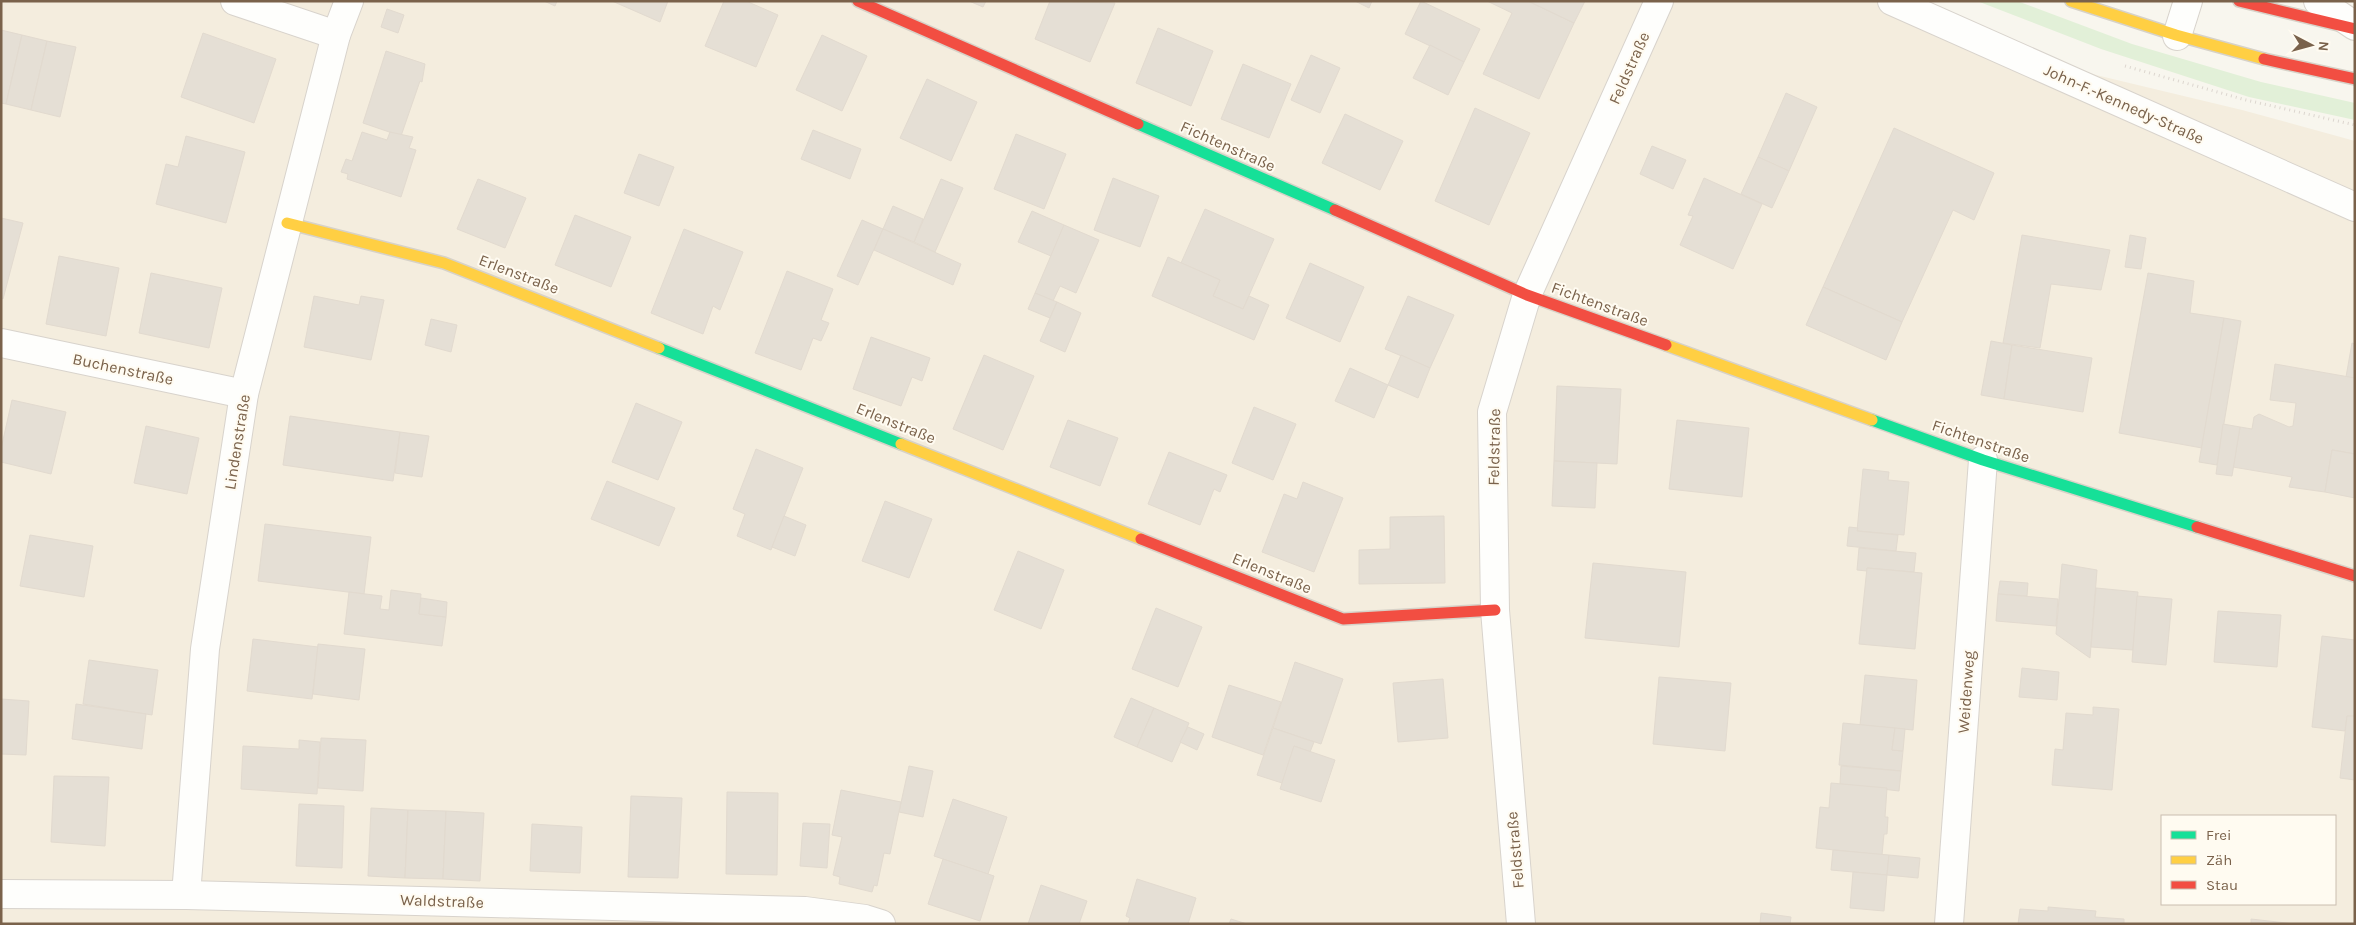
<svg xmlns="http://www.w3.org/2000/svg" width="2356" height="925" viewBox="0 0 2356 925" font-family="Karla,sans-serif">
	<style>
		.residential { fill: #f4edde; fill-rule: evenodd }
		.green { fill: #e2f0d8 }
		.building { fill: #e5dfd5; stroke: #e2dacf }
		.lines { fill: none; stroke-linecap: round; stroke-linejoin: round }
		.street-casing { stroke: #d8d3cc; stroke-width: 30 }
		.fast-casing { stroke: #d7d2c8; stroke-width: 14 }
		.slow-casing { stroke: #d7d2c8; stroke-width: 14 }
		.jam-casing { stroke: #d7d2c8; stroke-width: 14 }
		.path { stroke: #dcd6cf; stroke-width: 3; stroke-dasharray: 1 4; stroke-linecap: butt }
		.street { stroke: #fefefc; stroke-width: 28 }
		.fast { stroke: #16e098; stroke-width: 11 }
		.slow { stroke: #ffcf43; stroke-width: 11 }
		.jam { stroke: #f24e42; stroke-width: 11 }
		.labels { text-anchor: middle; dominant-baseline: central; stroke-width: 4; stroke-linejoin: round; paint-order: stroke }
		.street-label { font-size: 16px; fill: #7a624b; stroke: #fffbf1 }
	</style>
	<rect width="100%" height="100%" fill="#f8f6ee"/>
	<path class="residential" d="M1 1H1885L2096 75 2242 110 2355 141V924H1ZM2162 816H2335V904H2162Z"/>
	<polygon class="green" points="1977,1 2017,1 2132,44 2261,82 2355,103 2355,120 2249,97 2101,49"/>
	<g class="building">
		<polygon points="544,1 557,1 555,6"/>
		<polygon points="612,1 668,1 660,22"/>
		<polygon points="724,1 746,1 778,15 756,67 705,46"/>
		<polygon points="969,1 986,1 983,7"/>
		<polygon points="1050,1 1115,3 1090,62 1035,39"/>
		<polygon points="1355,1 1372,1 1369,8"/>
		<polygon points="1421,1 1480,29 1464,62 1405,34"/>
		<polygon points="1487,1 1528,1 1574,23 1539,99 1483,74 1512,13"/>
		<polygon points="1528,1 1585,1 1574,23"/>
		<polygon points="387,9 404,15 398,33 381,27"/>
		<polygon points="1158,28 1213,51 1191,106 1136,83"/>
		<polygon points="1,30 22,35 6,104 1,103"/>
		<polygon points="203,33 276,59 254,123 181,97"/>
		<polygon points="22,35 47,41 31,110 6,104"/>
		<polygon points="822,35 867,56 842,111 796,90"/>
		<polygon points="47,41 76,47 60,117 31,110"/>
		<polygon points="1430,45 1464,62 1448,95 1413,78"/>
		<polygon points="386,51 425,64 422,82 420,81 401,136 363,123"/>
		<polygon points="1311,55 1340,68 1320,113 1291,100"/>
		<polygon points="1243,64 1291,84 1269,138 1221,119"/>
		<polygon points="927,79 977,102 951,161 900,138"/>
		<polygon points="1786,93 1817,107 1789,171 1758,157"/>
		<polygon points="1475,108 1530,133 1489,225 1435,201"/>
		<polygon points="1345,114 1403,141 1380,190 1322,163"/>
		<polygon points="1894,128 1994,173 1974,220 1953,210 1902,322 1823,287"/>
		<polygon points="813,130 861,149 850,179 801,159"/>
		<polygon points="362,132 387,140 390,132 413,137 409,148 416,150 401,197 347,179 348,174 341,172 346,159 352,161"/>
		<polygon points="1016,134 1066,154 1044,209 994,189"/>
		<polygon points="186,136 245,152 226,223 156,204 166,164 178,167"/>
		<polygon points="1652,146 1686,160 1673,189 1640,174"/>
		<polygon points="639,154 674,167 659,206 624,193"/>
		<polygon points="1758,157 1789,171 1772,208 1741,194"/>
		<polygon points="1113,178 1159,196 1140,247 1094,230"/>
		<polygon points="1704,178 1762,204 1733,269 1680,245 1693,216 1688,215"/>
		<polygon points="478,179 526,198 505,248 457,229"/>
		<polygon points="941,179 963,188 935,252 914,242"/>
		<polygon points="893,206 923,219 914,242 883,229"/>
		<polygon points="1205,209 1274,239 1243,309 1213,296 1220,280 1181,263"/>
		<polygon points="1032,211 1064,225 1051,256 1018,242"/>
		<polygon points="575,215 631,237 611,287 555,265"/>
		<polygon points="1,218 23,223 3,299 1,298"/>
		<polygon points="862,220 883,229 858,285 837,276"/>
		<polygon points="1064,225 1099,240 1076,293 1060,286 1053,301 1035,293"/>
		<polygon points="684,229 743,252 720,310 713,306 703,334 651,313"/>
		<polygon points="883,229 961,264 953,285 874,250"/>
		<polygon points="2022,235 2110,250 2101,290 2051,284 2040,348 2003,343"/>
		<polygon points="2130,235 2146,238 2141,269 2125,267"/>
		<polygon points="59,256 119,268 106,336 46,324"/>
		<polygon points="1168,257 1220,280 1213,296 1243,309 1249,296 1269,305 1254,340 1152,296"/>
		<polygon points="1310,263 1364,287 1340,342 1286,318"/>
		<polygon points="787,271 833,289 821,320 829,323 821,341 813,338 801,370 755,353"/>
		<polygon points="151,273 222,288 209,348 139,333"/>
		<polygon points="2148,273 2194,281 2190,313 2224,318 2202,448 2119,433"/>
		<polygon points="1823,287 1902,322 1886,360 1806,325"/>
		<polygon points="1035,293 1057,302 1050,318 1028,309"/>
		<polygon points="314,296 359,305 361,296 384,300 371,360 304,347"/>
		<polygon points="1408,296 1454,315 1430,368 1385,349"/>
		<polygon points="1057,302 1081,313 1065,352 1040,341"/>
		<polygon points="2224,318 2241,321 2217,465 2199,462"/>
		<polygon points="431,319 457,325 451,352 425,345"/>
		<polygon points="871,337 930,358 922,381 912,377 901,406 853,389"/>
		<polygon points="1991,341 2012,345 2004,399 1981,395"/>
		<polygon points="2352,343 2355,344 2355,378 2346,377"/>
		<polygon points="2012,345 2092,358 2083,412 2004,399"/>
		<polygon points="984,355 1034,376 1003,450 953,429"/>
		<polygon points="1401,355 1430,368 1418,398 1388,385"/>
		<polygon points="2275,364 2355,378 2355,454 2332,450 2325,492 2289,487 2292,477 2233,467 2240,427 2252,429 2254,417 2259,414 2289,427 2293,426 2296,403 2270,400"/>
		<polygon points="1350,368 1388,385 1374,418 1335,401"/>
		<polygon points="1557,386 1621,389 1617,464 1554,461"/>
		<polygon points="12,400 66,412 51,474 1,462 1,449"/>
		<polygon points="636,403 682,422 658,480 612,462"/>
		<polygon points="1254,407 1296,424 1273,480 1232,463"/>
		<polygon points="290,416 400,432 393,481 283,465"/>
		<polygon points="1068,420 1118,438 1100,486 1050,467"/>
		<polygon points="1677,420 1749,428 1742,497 1669,489"/>
		<polygon points="2223,424 2240,427 2232,476 2216,474"/>
		<polygon points="146,426 199,438 187,494 134,483"/>
		<polygon points="400,432 429,436 422,477 395,473"/>
		<polygon points="756,449 803,468 771,550 737,536 745,514 733,509"/>
		<polygon points="2332,450 2355,454 2355,498 2325,492"/>
		<polygon points="1169,452 1227,475 1220,492 1214,489 1200,525 1148,504"/>
		<polygon points="1554,461 1597,463 1595,508 1552,506"/>
		<polygon points="1863,469 1889,472 1888,480 1909,482 1904,535 1857,531"/>
		<polygon points="607,481 675,508 659,546 591,519"/>
		<polygon points="1303,482 1343,498 1314,572 1262,552 1284,494 1297,499"/>
		<polygon points="885,501 932,519 909,578 862,561"/>
		<polygon points="784,516 806,525 795,556 772,547"/>
		<polygon points="1444,516 1445,583 1359,584 1359,550 1390,549 1390,517"/>
		<polygon points="265,524 371,537 364,594 258,581"/>
		<polygon points="1849,527 1858,528 1857,531 1898,535 1896,551 1847,546"/>
		<polygon points="30,535 93,546 84,597 20,586"/>
		<polygon points="1859,548 1916,553 1914,572 1867,568 1867,571 1857,570"/>
		<polygon points="1018,551 1064,570 1041,629 994,610"/>
		<polygon points="1593,563 1686,572 1679,647 1585,638"/>
		<polygon points="2062,564 2097,570 2090,658 2056,634"/>
		<polygon points="1867,568 1922,573 1915,649 1859,644"/>
		<polygon points="2000,581 2028,583 2027,596 1998,594"/>
		<polygon points="2096,588 2138,592 2133,650 2091,647"/>
		<polygon points="391,590 421,594 419,614 446,617 442,646 344,634 349,592 382,596 380,609 389,610"/>
		<polygon points="1998,594 2058,599 2056,626 1996,621"/>
		<polygon points="2137,596 2172,599 2166,665 2132,662"/>
		<polygon points="421,598 447,602 446,617 419,614"/>
		<polygon points="1156,608 1202,627 1178,687 1132,669"/>
		<polygon points="2218,611 2281,615 2277,667 2214,662"/>
		<polygon points="2322,636 2355,640 2355,716 2347,716 2345,731 2312,727"/>
		<polygon points="253,639 318,647 312,699 247,691"/>
		<polygon points="318,644 365,649 359,700 313,694"/>
		<polygon points="89,660 158,670 152,715 83,704"/>
		<polygon points="1295,662 1343,679 1321,744 1273,728"/>
		<polygon points="2022,668 2059,672 2057,700 2019,697"/>
		<polygon points="1865,675 1917,680 1913,730 1860,725"/>
		<polygon points="1659,677 1731,683 1725,751 1653,744"/>
		<polygon points="1443,679 1448,738 1398,742 1393,683"/>
		<polygon points="1229,685 1281,702 1263,755 1212,737"/>
		<polygon points="1131,698 1154,708 1137,747 1114,737"/>
		<polygon points="1,699 29,701 26,755 1,754"/>
		<polygon points="76,704 146,714 142,749 72,739"/>
		<polygon points="2093,707 2119,709 2112,790 2052,785 2055,749 2063,750 2066,713 2093,715"/>
		<polygon points="1154,708 1189,723 1172,762 1137,747"/>
		<polygon points="2347,716 2355,716 2355,780 2340,778"/>
		<polygon points="1843,723 1895,728 1892,750 1903,751 1901,771 1839,765"/>
		<polygon points="1188,727 1204,734 1197,750 1180,742"/>
		<polygon points="1273,728 1314,742 1310,752 1294,746 1282,783 1257,775"/>
		<polygon points="1895,728 1905,729 1903,751 1892,750"/>
		<polygon points="321,738 366,740 363,791 318,788"/>
		<polygon points="299,740 320,742 317,794 241,789 243,746 299,749"/>
		<polygon points="1294,746 1335,760 1321,802 1280,789"/>
		<polygon points="909,766 933,771 923,817 899,812"/>
		<polygon points="1841,766 1901,771 1899,791 1840,784"/>
		<polygon points="54,776 109,777 105,846 51,842"/>
		<polygon points="1831,783 1887,788 1885,817 1888,817 1887,834 1884,834 1882,855 1816,848 1820,807 1829,808"/>
		<polygon points="841,790 901,802 890,854 884,853 877,886 874,885 872,892 839,884 840,877 833,875 842,837 832,835"/>
		<polygon points="727,792 778,793 777,875 726,874"/>
		<polygon points="631,796 682,798 678,878 628,877"/>
		<polygon points="953,799 1007,817 988,874 934,856"/>
		<polygon points="299,804 344,806 342,868 296,866"/>
		<polygon points="371,808 408,810 405,878 368,876"/>
		<polygon points="408,810 446,811 443,879 405,878"/>
		<polygon points="446,811 484,813 480,881 443,879"/>
		<polygon points="803,823 830,824 827,868 800,866"/>
		<polygon points="532,824 582,827 580,873 530,871"/>
		<polygon points="1833,850 1889,855 1887,875 1831,870"/>
		<polygon points="1889,855 1920,858 1918,878 1887,875"/>
		<polygon points="943,859 994,876 980,921 928,904"/>
		<polygon points="1853,872 1887,875 1884,911 1850,908"/>
		<polygon points="1137,879 1196,898 1188,924 1128,924 1130,918 1126,916"/>
		<polygon points="1041,885 1087,901 1079,924 1028,924"/>
		<polygon points="2048,907 2096,911 2095,917 2124,919 2124,924 2018,924 2020,909 2048,911"/>
		<polygon points="1761,913 1791,917 1790,924 1760,924"/>
		<polygon points="1231,919 1247,924 1229,924"/>
		<polygon points="2251,919 2295,924 2251,924"/>
	</g>
	<g class="lines">
		<g class="street-casing">
			<g id="street">
				<polyline points="235,1 336,35"/>
				<polyline points="1892,1 2355,207"/>
				<polyline points="2318,1 2355,26"/>
				<polyline points="2177,36 2188,1"/>
				<polyline points="1,343 244,394"/>
				<polyline points="1,894 186,895 805,911 865,919 881,924"/>
				<polyline points="186,895 205,649 244,394 336,35 349,1"/>
				<polyline points="1521,924 1495,610 1492,412 1527,295 1659,1"/>
				<polyline points="1949,924 1983,460"/>
			</g>
		</g>
		<g class="fast-casing">
			<g id="fast">
				<polyline points="1138,124 1335,210"/>
				<polyline points="659,348 901,444"/>
				<polyline points="1872,420 1983,460 2197,527"/>
			</g>
		</g>
		<g class="slow-casing">
			<g id="slow">
				<polyline points="2071,1 2176,35 2264,59"/>
				<polyline points="287,223 444,263 659,348"/>
				<polyline points="1666,345 1872,420"/>
				<polyline points="901,444 1141,539"/>
			</g>
		</g>
		<g class="jam-casing">
			<g id="jam">
				<polyline points="858,1 1138,124"/>
				<polyline points="2239,1 2355,29"/>
				<polyline points="2264,59 2355,79"/>
				<polyline points="1335,210 1527,295 1666,345"/>
				<polyline points="2197,527 2355,576"/>
				<polyline points="1141,539 1343,619 1495,610"/>
			</g>
		</g>
		<polyline class="path" points="2125,66 2246,100 2355,125"/>
		<use href="#street" class="street"/>
		<use href="#fast" class="fast"/>
		<use href="#slow" class="slow"/>
		<use href="#jam" class="jam"/>
	</g>
	<g class="labels">
		<g class="street-label">
			<text transform="translate(1629 68) rotate(-66)">Feldstraße</text>
			<text transform="translate(2124 104) rotate(24)">John-F.-Kennedy-Straße</text>
			<text transform="translate(1228 146) rotate(24)">Fichtenstraße</text>
			<text transform="translate(519 274) rotate(21)">Erlenstraße</text>
			<text transform="translate(1600 304) rotate(20)">Fichtenstraße</text>
			<text transform="translate(123 369) rotate(12)">Buchenstraße</text>
			<text transform="translate(896 423) rotate(22)">Erlenstraße</text>
			<text transform="translate(1981 441) rotate(19)">Fichtenstraße</text>
			<text transform="translate(237 442) rotate(-81)">Lindenstraße</text>
			<text transform="translate(1494 447) rotate(-89)">Feldstraße</text>
			<text transform="translate(1272 573) rotate(22)">Erlenstraße</text>
			<text transform="translate(1966 692) rotate(-86)">Weidenweg</text>
			<text transform="translate(1515 850) rotate(-95)">Feldstraße</text>
			<text transform="translate(442 901) rotate(2)">Waldstraße</text>
		</g>
	</g>
	<rect width="2356" height="925" fill="none" stroke="#7a624b" stroke-width="5"/>
	<rect x="2161" y="815" width="175" height="90" fill="#fffbf1" stroke="#cabeaf"/>
	<rect x="2171" y="831" width="25" height="8" fill="#16e098" stroke="#cabeaf"/>
	<text x="2206" y="840" font-size="15" fill="#7a624b">Frei</text>
	<rect x="2171" y="856" width="25" height="8" fill="#ffcf43" stroke="#cabeaf"/>
	<text x="2206" y="865" font-size="15" fill="#7a624b">Zäh</text>
	<rect x="2171" y="881" width="25" height="8" fill="#f24e42" stroke="#cabeaf"/>
	<text x="2206" y="890" font-size="15" fill="#7a624b">Stau</text>
	<g transform="translate(2311 45) rotate(96)" stroke="#fffbf1" stroke-width="4" paint-order="stroke">
	<path d="M0-4L9 19L0 12L-9 19Z" fill="#7a624b"/>
	<text y="-8" font-size="14" font-weight="bold" text-anchor="middle" fill="#7a624b">N</text>
	</g>
</svg>
